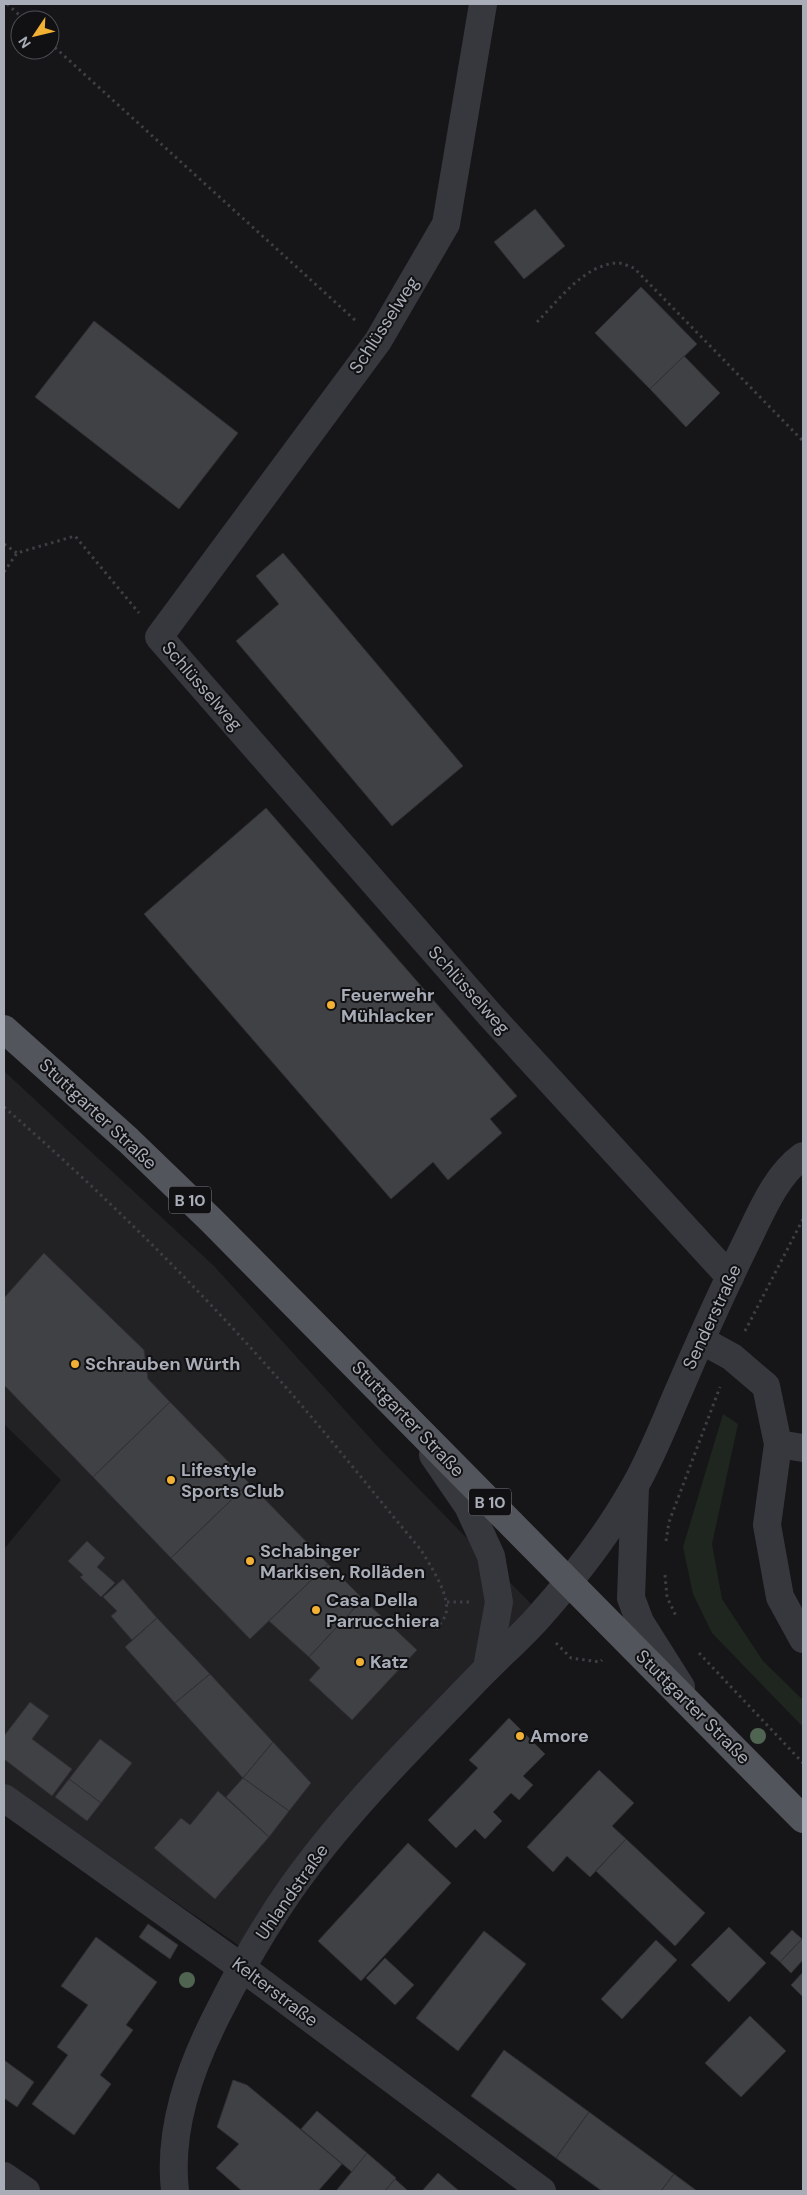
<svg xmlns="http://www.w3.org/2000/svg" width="807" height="2195" viewBox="0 0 807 2195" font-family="'DM Sans',sans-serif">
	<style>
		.built { fill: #222225 }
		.green { fill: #1e261f }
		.building { fill: #404145; stroke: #303034 }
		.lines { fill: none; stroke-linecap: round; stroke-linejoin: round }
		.path { stroke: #3d3f44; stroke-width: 3; stroke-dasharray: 2.5 4; stroke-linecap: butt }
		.minor { stroke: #37383d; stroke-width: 28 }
		.major { stroke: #53555c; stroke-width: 28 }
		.tree { fill: #506452 }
		.poi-dot { fill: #f2b134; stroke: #111113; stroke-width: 2 }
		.labels { text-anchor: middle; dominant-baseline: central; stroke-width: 4; stroke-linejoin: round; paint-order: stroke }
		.shield { fill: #111113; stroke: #7b7e86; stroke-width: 1 }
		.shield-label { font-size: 16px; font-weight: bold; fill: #a8adb8 }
		.street-label { font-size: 18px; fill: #a8adb8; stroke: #111113 }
		.poi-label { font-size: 18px; font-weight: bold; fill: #a8adb8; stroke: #111113; text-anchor: start }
	</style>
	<rect width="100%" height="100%" fill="#161618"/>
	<polygon class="built" points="4,1071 214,1266 380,1449 534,1607 244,1949 4,1785 4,1549 61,1480 4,1424"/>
	<polygon class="green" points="723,1414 738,1424 712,1544 722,1599 763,1661 803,1700 803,1727 712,1633 693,1594 683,1547"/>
	<g class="building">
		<polygon points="535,209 565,246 524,279 494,242"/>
		<polygon points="641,287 697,344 650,389 595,333"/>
		<polygon points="94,321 238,433 179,509 35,397"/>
		<polygon points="684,356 720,393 686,427 650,389"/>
		<polygon points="283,553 463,766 392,826 236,641 279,604 256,576"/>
		<polygon points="266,808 517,1096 490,1119 502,1133 448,1180 433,1162 391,1199 144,914"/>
		<polygon points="44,1253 144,1350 148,1379 170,1402 93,1477 4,1385 4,1298"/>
		<polygon points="170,1402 249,1483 171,1558 93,1477"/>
		<polygon points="249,1483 328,1564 250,1639 171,1558"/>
		<polygon points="87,1541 105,1558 97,1567 115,1583 101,1597 80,1577 83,1575 68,1561"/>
		<polygon points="328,1564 363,1599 309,1657 269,1621"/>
		<polygon points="123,1579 157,1618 132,1640 111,1616 117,1611 103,1597"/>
		<polygon points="363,1599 417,1650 352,1720 309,1680 320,1668 309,1657"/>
		<polygon points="157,1618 210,1674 175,1703 125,1647"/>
		<polygon points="210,1674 273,1742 243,1778 175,1703"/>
		<polygon points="30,1702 49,1716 32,1739 72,1769 52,1796 4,1759 4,1736"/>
		<polygon points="509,1718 545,1754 523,1776 533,1785 519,1800 511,1793 493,1812 502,1821 485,1839 475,1829 456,1848 428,1820 478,1768 469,1760"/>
		<polygon points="100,1739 132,1763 101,1803 69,1779"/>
		<polygon points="273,1742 311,1783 289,1811 243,1778"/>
		<polygon points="599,1770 634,1803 612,1826 626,1839 590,1877 567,1856 553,1872 527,1847"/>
		<polygon points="243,1778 289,1811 269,1837 226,1797"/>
		<polygon points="69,1779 101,1803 87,1821 55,1797"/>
		<polygon points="218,1791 269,1837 215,1899 154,1848 181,1818 190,1825"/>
		<polygon points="626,1839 705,1913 675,1946 596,1871"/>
		<polygon points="408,1843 451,1883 361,1981 318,1941"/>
		<polygon points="148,1924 178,1945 170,1959 139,1937"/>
		<polygon points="729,1927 766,1963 729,2002 691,1965"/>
		<polygon points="792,1930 802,1939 780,1962 770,1953"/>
		<polygon points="484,1931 526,1964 458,2051 416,2018"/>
		<polygon points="96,1937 157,1982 126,2025 133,2030 100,2075 111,2084 74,2135 32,2104 68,2055 57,2047 88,2005 61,1986"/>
		<polygon points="802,1939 803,1940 803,1960 791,1973 780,1962"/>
		<polygon points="656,1940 677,1960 622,2019 601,1999"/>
		<polygon points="385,1958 414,1985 395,2005 366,1978"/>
		<polygon points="803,1972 803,1997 791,1985"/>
		<polygon points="750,2016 786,2051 741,2097 705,2063"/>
		<polygon points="504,2050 589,2112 556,2158 471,2096"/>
		<polygon points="4,2060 34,2082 17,2107 4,2098"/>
		<polygon points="233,2080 247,2085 342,2164 318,2191 242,2191 216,2168 239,2144 217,2127"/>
		<polygon points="317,2111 367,2153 352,2172 301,2129"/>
		<polygon points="589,2112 674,2174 661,2191 602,2191 556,2158"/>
		<polygon points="367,2153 396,2178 385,2191 336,2191"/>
		<polygon points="438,2173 459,2191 422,2191"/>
		<polygon points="674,2174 697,2191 661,2191"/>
		<polygon points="395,2179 408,2191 385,2191"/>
	</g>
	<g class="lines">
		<g class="path">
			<polyline points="7,4 25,20"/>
			<polyline points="50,43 356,321"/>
			<path d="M537 322C559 300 582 267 615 263 621 262 628 266 634 268L803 441"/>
			<polyline points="4,544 17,553"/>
			<polyline points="4,572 17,553 75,536 139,613"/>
			<path d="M4 1107C97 1188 186 1275 268 1367 321 1426 370 1489 421 1550 430 1565 453 1599 445 1616 443 1621 439 1625 436 1629"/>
			<polyline points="745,1331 803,1219"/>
			<polyline points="666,1541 669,1522 720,1387"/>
			<polyline points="665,1575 667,1597 676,1616"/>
			<polyline points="447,1602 469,1602"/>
			<polyline points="556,1643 571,1658 600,1662 602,1660"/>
			<polyline points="699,1653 803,1763"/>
		</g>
		<g class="minor">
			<polyline points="483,4 446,224 378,341 159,637 490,1015 730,1277"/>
			<polyline points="701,1340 732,1357 766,1386 778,1444 767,1525 780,1597 803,1639"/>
			<polyline points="778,1444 803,1448"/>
			<polyline points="433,1455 468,1506 491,1556 499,1602 487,1668"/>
			<polyline points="635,1488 631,1598 640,1622 681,1687"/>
			<polyline points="4,1798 241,1967 542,2191"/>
			<polyline points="4,2176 26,2191"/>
			<path d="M175 2191C168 2129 190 2068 218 2013 239 1971 263 1929 290 1890 342 1816 407 1751 470 1686 491 1663 515 1643 536 1620 571 1581 606 1537 632 1491 651 1459 664 1424 679 1390 700 1341 722 1292 746 1243 761 1213 775 1176 803 1156"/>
		</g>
		<polyline class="major" points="4,1029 128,1140 211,1220 803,1819"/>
	</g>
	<g class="tree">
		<circle cx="758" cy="1736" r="8"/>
		<circle cx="187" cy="1980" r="8"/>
	</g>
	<g class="poi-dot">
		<circle cx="331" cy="1005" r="5"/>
		<circle cx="75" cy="1364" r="5"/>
		<circle cx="171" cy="1480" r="5"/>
		<circle cx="250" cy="1561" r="5"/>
		<circle cx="316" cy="1610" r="5"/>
		<circle cx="360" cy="1662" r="5"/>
		<circle cx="520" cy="1736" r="5"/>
	</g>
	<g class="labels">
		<g class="shield">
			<rect x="169" y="1186.5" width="42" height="27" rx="4"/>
			<rect x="469" y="1488.5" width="42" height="27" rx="4"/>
		</g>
		<g class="shield-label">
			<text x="190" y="1200">B 10</text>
			<text x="490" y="1502">B 10</text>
		</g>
		<g class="street-label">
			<text transform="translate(384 325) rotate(-57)">Schlüsselweg</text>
			<text transform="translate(202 686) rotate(49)">Schlüsselweg</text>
			<text transform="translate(469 990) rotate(48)">Schlüsselweg</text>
			<text transform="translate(98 1114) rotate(43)">Stuttgarter Straße</text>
			<text transform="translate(712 1317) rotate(-65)">Senderstraße</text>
			<text transform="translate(408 1419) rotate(46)">Stuttgarter Straße</text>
			<text transform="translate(693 1707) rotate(45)">Stuttgarter Straße</text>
			<text transform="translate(292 1892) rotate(-55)">Uhlandstraße</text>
			<text transform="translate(275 1992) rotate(37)">Kelterstraße</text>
		</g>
		<g class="poi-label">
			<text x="341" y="995">Feuerwehr<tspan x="341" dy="21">Mühlacker</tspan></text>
			<text x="85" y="1364">Schrauben Würth</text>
			<text x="181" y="1470">Lifestyle<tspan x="181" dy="21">Sports Club</tspan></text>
			<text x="260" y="1551">Schabinger<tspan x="260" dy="21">Markisen, Rolläden</tspan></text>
			<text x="326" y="1600">Casa Della<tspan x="326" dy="21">Parrucchiera</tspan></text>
			<text x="370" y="1662">Katz</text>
			<text x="530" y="1736">Amore</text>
		</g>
	</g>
	<rect width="807" height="2195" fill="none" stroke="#a8adb8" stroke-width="10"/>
	<g transform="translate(35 35) rotate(235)"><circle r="24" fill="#111113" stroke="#4d4f55"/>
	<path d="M0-4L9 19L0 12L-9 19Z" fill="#f2b134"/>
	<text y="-8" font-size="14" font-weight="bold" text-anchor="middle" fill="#a8adb8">N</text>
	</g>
</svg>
